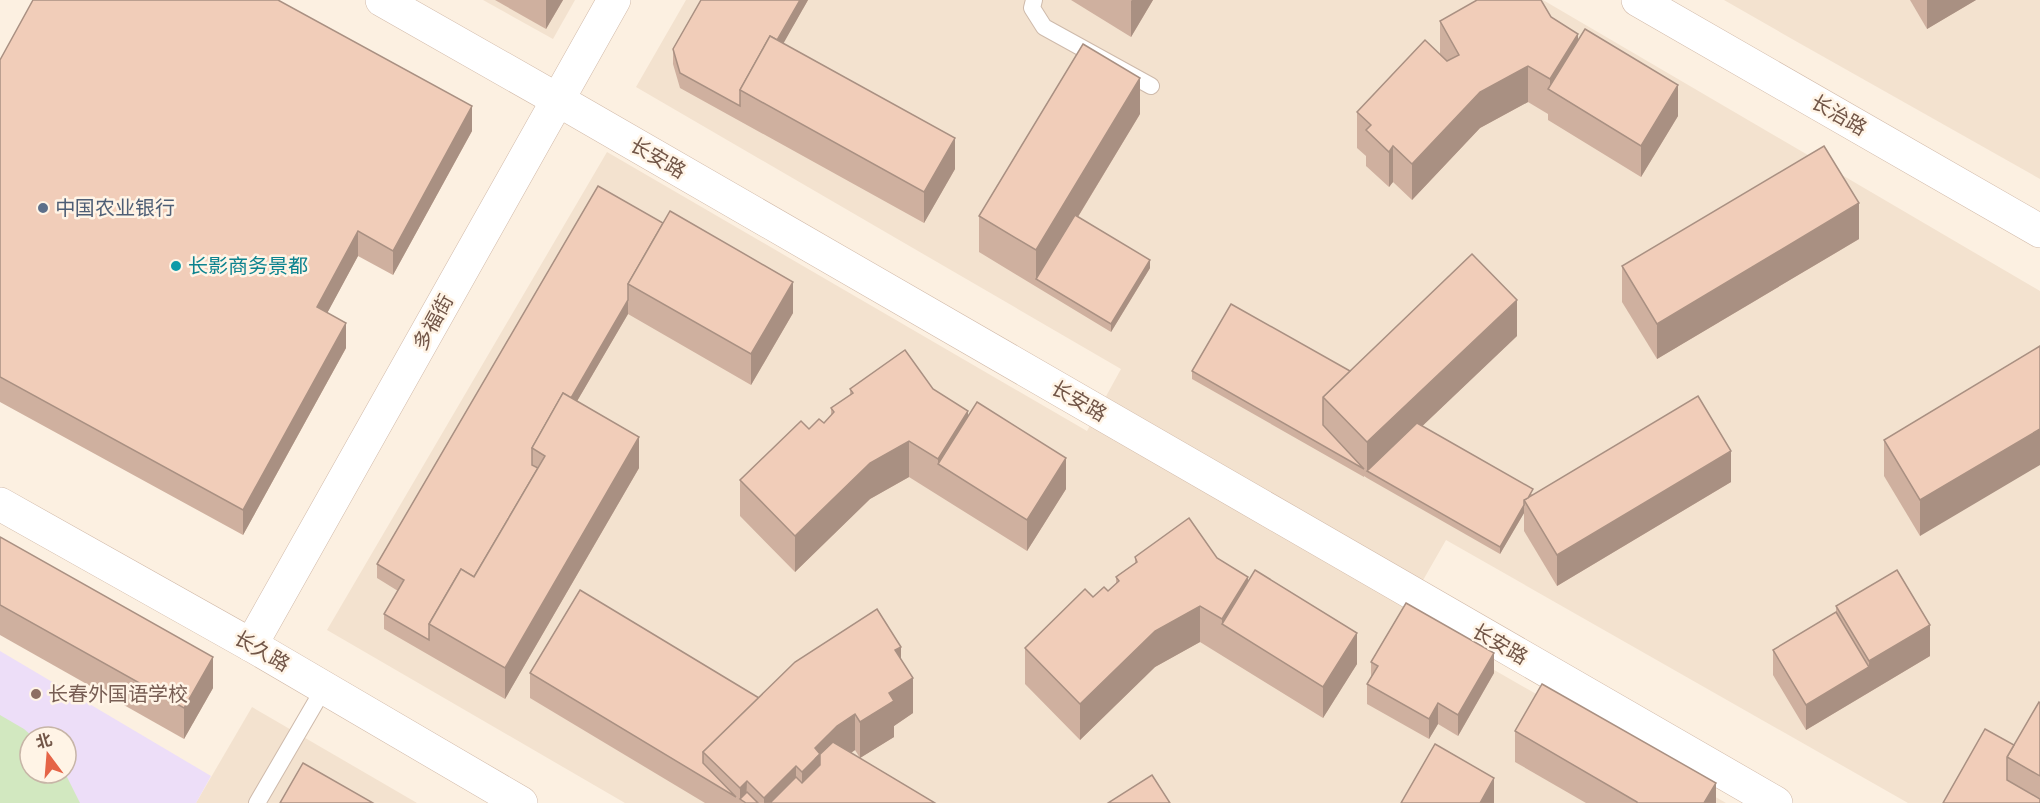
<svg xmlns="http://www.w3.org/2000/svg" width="2040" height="803" viewBox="0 0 2040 803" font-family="'Roboto Condensed','Noto Sans SC',sans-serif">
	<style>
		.residential { fill: #f3e2cf }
		.education { fill: #eddef8; fill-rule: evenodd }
		.green { fill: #d2e8c0 }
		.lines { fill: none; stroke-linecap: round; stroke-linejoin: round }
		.lane-casing { stroke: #cebaab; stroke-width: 18 }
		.secondary-casing { stroke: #d1b9a8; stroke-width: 34 }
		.lane { stroke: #fff; stroke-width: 16 }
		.secondary { stroke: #fff; stroke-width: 33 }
		.wall { fill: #cfb09f }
		.shaded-wall { fill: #a99082 }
		.building { fill: #f1cdb9; stroke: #a99082; stroke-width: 1.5 }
		.service-dot { fill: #5c6f8a; stroke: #fff4e6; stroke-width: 2 }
		.culture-dot { fill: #0f9aa8; stroke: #fff4e6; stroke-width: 2 }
		.education-dot { fill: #8d6e63; stroke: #fff4e6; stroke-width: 2 }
		.labels { text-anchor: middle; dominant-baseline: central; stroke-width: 5; stroke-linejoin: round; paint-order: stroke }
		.street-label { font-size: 20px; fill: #725648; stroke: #fff4e6 }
		.service-label { font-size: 20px; fill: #4e5e75; stroke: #fff4e6; text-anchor: start }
		.culture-label { font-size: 20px; fill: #0d838f; stroke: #fff4e6; text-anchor: start }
		.education-label { font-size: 20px; fill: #785e54; stroke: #fff4e6; text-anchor: start }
	</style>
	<rect width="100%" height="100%" fill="#fcf0e1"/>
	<g class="residential">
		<polygon points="483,0 575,0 553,39"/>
		<polygon points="686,0 1543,0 2040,291 2040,803 1908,803 1446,540 1402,617 1726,803 625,803 327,630 607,152 1087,431 1121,369 636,87"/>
		<polygon points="1724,0 2040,0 2040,179 1792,39"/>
		<polygon points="252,707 417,803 196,803"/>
	</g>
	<path class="education" d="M0 651 211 776 196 803H0ZM30 737H66V773H30Z"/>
	<polygon class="green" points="0,715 24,729 33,737 30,737 30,773 65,773 80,803 0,803"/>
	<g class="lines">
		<g class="lane-casing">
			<g id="lane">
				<polyline points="1034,0 1032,8 1044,27 1151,86"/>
				<polyline points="257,803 324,688"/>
			</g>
		</g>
		<g class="secondary-casing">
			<g id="secondary">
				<polyline points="382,0 558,100 1776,803"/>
				<polyline points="1638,0 2040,231"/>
				<polyline points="0,504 251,645 521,803"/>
				<polyline points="251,645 614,0"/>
			</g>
		</g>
		<use href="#lane" class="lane"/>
		<use href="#secondary" class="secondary"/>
	</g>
	<g class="wall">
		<polygon points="495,0 563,0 546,29"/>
		<polygon points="701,0 808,0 783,43 955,169 924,223 680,88 673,64 673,49"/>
		<polygon points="1071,0 1153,0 1131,37"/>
		<polygon points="1910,0 1976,0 1927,29"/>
		<polygon points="1551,17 1578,40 1678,116 1641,177 1548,120 1548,114 1528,102 1480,128 1412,200 1393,182 1389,187 1366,166 1366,156 1357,148 1357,112 1440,54 1440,21"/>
		<polygon points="0,60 472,131 393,275 358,256 327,313 346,348 243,535 0,402"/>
		<polygon points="1140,114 1078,217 1150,268 1111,332 979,252 979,216"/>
		<polygon points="598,186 793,313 751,385 628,314 577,401 639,468 505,699 384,629 384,614 398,591 377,578 377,564"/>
		<polygon points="1859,239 1657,359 1622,302 1622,266"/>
		<polygon points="1517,336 1422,426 1533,495 1731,482 1557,586 1524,531 1524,513 1500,554 1367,478 1364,476 1364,477 1192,379 1192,371 1350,371"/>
		<polygon points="2040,346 1920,536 1884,476 1884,440"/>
		<polygon points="850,389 933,389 1066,489 1027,551 909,477 870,499 795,572 740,516 740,480 809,429 824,423 831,415 831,408 850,395"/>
		<polygon points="0,537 213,688 184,739 0,635"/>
		<polygon points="1135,557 1217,558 1357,664 1323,718 1200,642 1155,667 1080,740 1025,684 1025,648 1093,597 1108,591 1116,584 1116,577 1135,563"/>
		<polygon points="1836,606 1930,656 1806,730 1773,675 1773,650 1836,612"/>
		<polygon points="901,659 913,713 894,726 894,737 860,758 855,750 851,753 935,803 705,803 530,698 530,673 759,698"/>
		<polygon points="1371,662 1494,673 1458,736 1438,724 1429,739 1367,704 1367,684 1371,677"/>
		<polygon points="2040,703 2040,803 1943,803 2014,745"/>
		<polygon points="1515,731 1716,803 1586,803 1515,762"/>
	</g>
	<g class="shaded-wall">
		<polygon points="546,0 563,0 546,29"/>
		<polygon points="800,0 808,0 753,97 747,94"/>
		<polygon points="1132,0 1153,0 1131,37 1131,1"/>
		<polygon points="1927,0 1976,0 1927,29"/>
		<polygon points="1578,34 1578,70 1550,91 1550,79"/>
		<polygon points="1528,66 1528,102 1480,128 1412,200 1412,164 1480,92"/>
		<polygon points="1140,78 1140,114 1039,281 1036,279 1036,250"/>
		<polygon points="1678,85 1678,116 1641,177 1641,146"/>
		<polygon points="472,106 472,131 393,275 393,251"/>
		<polygon points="955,138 955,169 924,223 924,192"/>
		<polygon points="1393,146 1393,182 1389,187 1389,152"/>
		<polygon points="1859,203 1859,239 1657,359 1657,324"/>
		<polygon points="358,231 358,256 317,332 317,307"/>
		<polygon points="1150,260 1150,268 1111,332 1111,324"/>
		<polygon points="793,282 793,313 751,385 751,354"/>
		<polygon points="628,300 628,314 545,456 539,453"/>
		<polygon points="1517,300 1517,336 1372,474 1367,471 1367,442"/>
		<polygon points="346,323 346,348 243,535 243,510"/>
		<polygon points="968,411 968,447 938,464 938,459"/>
		<polygon points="2040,429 2040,465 1920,536 1920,500"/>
		<polygon points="639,437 639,468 505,699 505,668"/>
		<polygon points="909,441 909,477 870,499 795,572 795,536 870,463"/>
		<polygon points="1731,451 1731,482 1557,586 1557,555"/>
		<polygon points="1066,458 1066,489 1027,551 1027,520"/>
		<polygon points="1524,505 1524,513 1500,554 1500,547"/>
		<polygon points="1248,577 1248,613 1222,624 1222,619"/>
		<polygon points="1200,606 1200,642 1155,667 1080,740 1080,704 1155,631"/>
		<polygon points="1930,625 1930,656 1806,730 1806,705 1869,667 1869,661"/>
		<polygon points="1357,633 1357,664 1323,718 1323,687"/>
		<polygon points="901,647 901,683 895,650"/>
		<polygon points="1494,653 1494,673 1458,736 1458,715"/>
		<polygon points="213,657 213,688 184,739 184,708"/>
		<polygon points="913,678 913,713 894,726 894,737 860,758 860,722 889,693"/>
		<polygon points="1438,703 1438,724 1429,739 1429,719"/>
		<polygon points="855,714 855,750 837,762 802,803 802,772 815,748 837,726"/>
		<polygon points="796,766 796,802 795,803 764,803 764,798"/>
		<polygon points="1494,778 1494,803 1480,803"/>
		<polygon points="747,781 746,803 740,799 740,788"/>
		<polygon points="1716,783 1716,803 1704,803"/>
	</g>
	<g class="building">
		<polygon points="33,0 278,0 472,106 393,251 358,231 317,307 346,323 243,510 0,377 0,60"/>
		<polygon points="701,0 800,0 777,40 770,36 740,90 740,106 680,73 673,49"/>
		<polygon points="1477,0 1541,0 1551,17 1578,34 1550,79 1528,66 1480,92 1412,164 1393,146 1389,152 1366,130 1371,125 1357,112 1425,40 1447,61 1459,55 1440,21"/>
		<polygon points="1585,29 1678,85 1641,146 1548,89"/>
		<polygon points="770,36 955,138 924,192 740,90"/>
		<polygon points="1083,44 1140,78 1036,250 979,216"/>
		<polygon points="1824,146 1859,203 1657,324 1622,266"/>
		<polygon points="598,186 663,223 628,284 628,300 571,398 563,393 532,448 532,465 538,468 474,577 461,569 429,624 429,640 384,614 404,580 377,564"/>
		<polygon points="670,211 793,282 751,354 628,284"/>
		<polygon points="1075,215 1150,260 1111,324 1036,279"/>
		<polygon points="1472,254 1517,300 1367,442 1323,397"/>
		<polygon points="1231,304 1350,371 1323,397 1323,425 1364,469 1192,371"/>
		<polygon points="2040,346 2040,429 1920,500 1884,440"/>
		<polygon points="905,350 933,389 968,411 938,459 909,441 870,463 795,536 740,480 801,421 809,429 819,419 824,423 834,412 831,408 853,393 850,389"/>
		<polygon points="563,393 639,437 505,668 429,624 461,569 474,577 545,456 532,448"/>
		<polygon points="1698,396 1731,451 1557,555 1524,500"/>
		<polygon points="977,402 1066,458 1027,520 938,464"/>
		<polygon points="1417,423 1533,489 1528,498 1524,500 1524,505 1500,547 1367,471"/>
		<polygon points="1189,518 1217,558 1248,577 1222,619 1200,606 1155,631 1080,704 1025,648 1085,589 1093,597 1104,587 1108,591 1119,581 1116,577 1137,562 1135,557"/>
		<polygon points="0,537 213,657 184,708 0,605"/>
		<polygon points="1255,570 1357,633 1323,687 1222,624"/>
		<polygon points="1897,570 1930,625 1869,661 1836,606"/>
		<polygon points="580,590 759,698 703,752 703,763 736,797 530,673"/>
		<polygon points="1406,603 1494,653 1458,715 1438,703 1429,719 1367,684 1378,666 1371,662"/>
		<polygon points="877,609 901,647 895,650 913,678 889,693 894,701 860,722 855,714 837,726 815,748 820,754 802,772 796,766 764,798 747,781 740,788 703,752 795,662"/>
		<polygon points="1836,612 1869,667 1806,705 1773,650"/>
		<polygon points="1542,684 1716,783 1704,803 1637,803 1637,802 1515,731"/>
		<polygon points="2039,702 2040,703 2040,776 2007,757"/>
		<polygon points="1985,729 2014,745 2007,757 2007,780 2040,799 2040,803 1943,803"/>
		<polygon points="833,742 935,803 770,803 796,777 802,783 820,765 820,754 815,759"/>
		<polygon points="1435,744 1494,778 1480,803 1401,803"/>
		<polygon points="303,763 373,803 280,803"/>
		<polygon points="1152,775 1170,803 1108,803"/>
		<polygon points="747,792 758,803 746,803 740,799"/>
	</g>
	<circle class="service-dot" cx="43" cy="208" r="6"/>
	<circle class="culture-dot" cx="176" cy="266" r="6"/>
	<circle class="education-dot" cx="36" cy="694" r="6"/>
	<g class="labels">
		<g class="street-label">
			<text transform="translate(1839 115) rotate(30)">长治路</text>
			<text transform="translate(658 158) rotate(30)">长安路</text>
			<text transform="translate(433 322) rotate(-61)">多福街</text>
			<text transform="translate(1079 401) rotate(30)">长安路</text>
			<text transform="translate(1500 644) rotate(30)">长安路</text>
			<text transform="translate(262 651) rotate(30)">长久路</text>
		</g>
		<g class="service-label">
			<text x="55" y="208">中国农业银行</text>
		</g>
		<g class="culture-label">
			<text x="188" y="266">长影商务景都</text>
		</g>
		<g class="education-label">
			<text x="48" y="694">长春外国语学校</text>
		</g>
	</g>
	<g transform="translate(48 755) rotate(344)"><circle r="28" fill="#fff4e6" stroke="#c7b5a7" stroke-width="1.5"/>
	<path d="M0-4.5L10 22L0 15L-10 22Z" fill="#e56447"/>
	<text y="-9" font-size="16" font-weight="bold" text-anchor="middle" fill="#725648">北</text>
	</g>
</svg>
